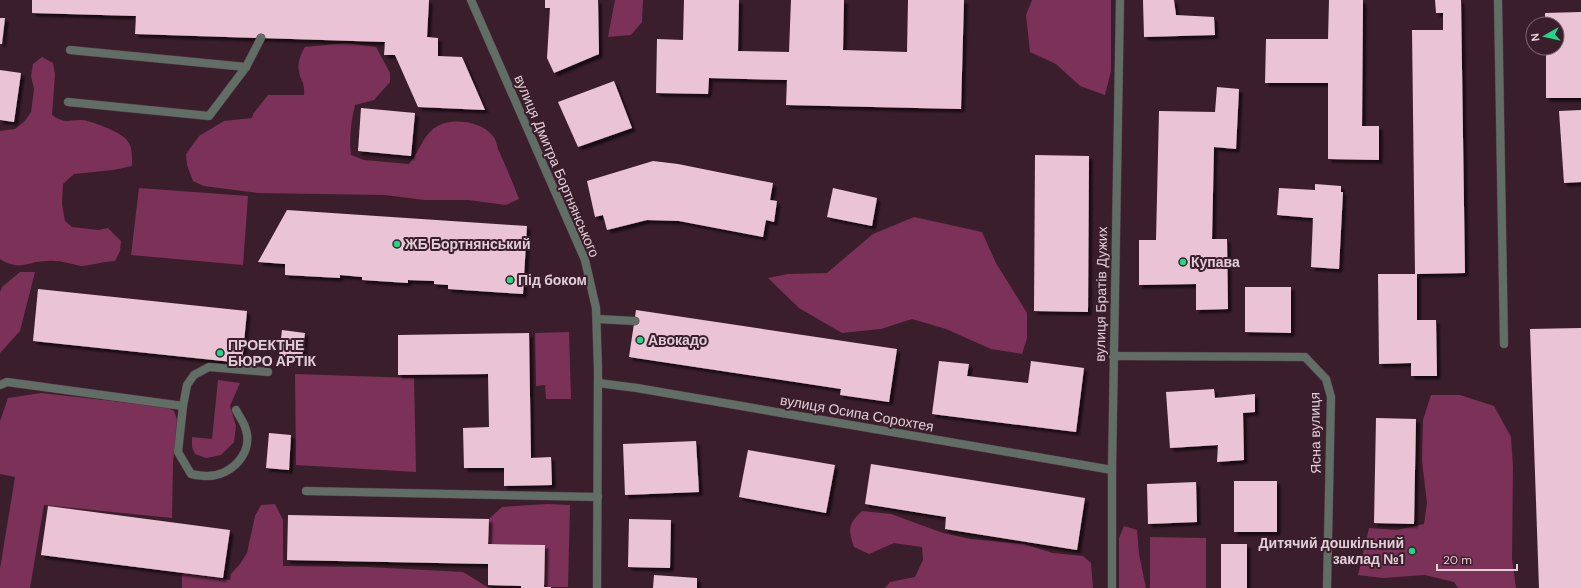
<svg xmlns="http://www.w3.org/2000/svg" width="1581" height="588" viewBox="0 0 1581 588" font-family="'DM Sans',sans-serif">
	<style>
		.green { fill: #7c3158 }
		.building { fill: #eac4d5; filter: url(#shadow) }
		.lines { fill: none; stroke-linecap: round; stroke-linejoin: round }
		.lane-casing { stroke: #563a47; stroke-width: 9 }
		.street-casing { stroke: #563a47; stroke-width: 9 }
		.lane { stroke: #606e65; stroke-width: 8 }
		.street { stroke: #606e65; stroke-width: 8 }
		.poi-dot { fill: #21d887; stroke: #3b1e2c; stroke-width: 1.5 }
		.labels { text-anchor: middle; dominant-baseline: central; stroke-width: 4; stroke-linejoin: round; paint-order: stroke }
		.street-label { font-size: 14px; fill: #e2ced7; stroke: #3b1e2c }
		.poi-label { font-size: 14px; font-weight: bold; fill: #e2ced7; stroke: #3b1e2c; text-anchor: start }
	</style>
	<defs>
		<filter id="shadow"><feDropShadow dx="3.5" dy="3.5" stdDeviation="1" flood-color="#0009"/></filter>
	</defs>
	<rect width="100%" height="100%" fill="#3b1e2c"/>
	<g class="green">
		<polygon points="615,0 643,0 642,22 631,35 608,37"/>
		<polygon points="1032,0 1111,0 1111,71 1105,95 1080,86 1056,64 1030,52 1026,15"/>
		<path d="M346 43 376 47 390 73V82L374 100 355 105C351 121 349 138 351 155L364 160 409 164C418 154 422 138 433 129 448 117 479 120 492 135 496 138 497 147 499 151 506 167 513 183 519 199L506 205 468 200H424L385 195 257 193 204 186 193 181 187 165 186 154 199 136 224 121 252 118 253 114 268 95H304C305 81 301 83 299 72 297 64 301 53 305 47Z"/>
		<path d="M42 57 53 63 55 74 52 115C65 124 67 120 81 120 90 120 120 132 126 139 133 146 132 157 132 166L113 170 74 174 63 184 62 204 65 221 72 227 98 230 108 228 121 241 120 251 115 261C107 261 87 266 81 266 70 264 60 260 48 261 26 261 21 272 0 259V131L15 129 25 121 31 112 34 89 31 76 33 64Z"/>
		<polygon points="139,188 248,196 243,265 131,255"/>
		<polygon points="914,217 982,232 996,263 1027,313 1027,338 1022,354 991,349 946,329 912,319 881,329 842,333 799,308 768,278 788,274 827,273 873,234"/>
		<polygon points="20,272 35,272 20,331 0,353 0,292 2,287"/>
		<polygon points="569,332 571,399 546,399 545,385 536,386 535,333"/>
		<polygon points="295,374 414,378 416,472 296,465"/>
		<polygon points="218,380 240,383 230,406 236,426 234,442 221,455 206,458 195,454 192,447 192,437 212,439"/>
		<polygon points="41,393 166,407 174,411 177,420 173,463 172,518 44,505 30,588 0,588 0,569 15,477 0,474 0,421 8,398"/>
		<polygon points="1431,395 1460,395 1494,406 1511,437 1513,467 1512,559 1516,588 1458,588 1454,582 1425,575 1383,578 1358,575 1369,528 1397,530 1424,524 1427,503 1422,461 1423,420"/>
		<polygon points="275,504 283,520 283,566 368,567 463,572 489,588 182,588 182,573 230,580 231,574 240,564 247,553 255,516 261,505"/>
		<polygon points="547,504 570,505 568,587 544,587 545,545 488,544 489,519 502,507"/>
		<path d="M862 511 891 514 943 533 971 539 1024 544 1053 553 1083 556 1091 563 1093 588H885L890 582 915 577 923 560 922 547 894 543 869 554 854 547C848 530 848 524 862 511Z"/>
		<polygon points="1124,526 1137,530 1139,554 1146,588 1119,588 1119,538"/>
		<polygon points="1150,537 1206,538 1206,588 1150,588"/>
	</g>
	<g class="building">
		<polygon points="32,0 429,0 427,37 438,38 438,56 462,57 485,110 418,107 395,55 384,55 385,42 135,34 136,16 32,13"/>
		<polygon points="545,0 598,0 599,54 554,73 547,58 550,8 545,8"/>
		<polygon points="684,0 739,0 738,51 789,52 791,0 844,0 843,50 907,52 908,0 964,0 961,109 786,105 787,80 709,78 708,94 656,93 657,39 683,40"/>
		<polygon points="1143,0 1174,0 1176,15 1214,17 1215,35 1144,37"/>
		<polygon points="1329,0 1363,0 1362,126 1379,126 1379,160 1328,159 1328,83 1265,83 1266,39 1328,39"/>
		<polygon points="1435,0 1461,0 1465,273 1417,274 1417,320 1436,320 1437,376 1411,376 1411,363 1379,364 1378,274 1415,274 1412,30 1443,30 1443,13 1436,13"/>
		<polygon points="1581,12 1581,98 1546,98 1546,48 1557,48 1557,24 1545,24 1545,13"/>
		<polygon points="0,18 5,18 2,44 0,44"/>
		<polygon points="0,70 21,73 14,122 0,120"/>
		<polygon points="614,81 632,128 578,147 558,102"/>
		<polygon points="1217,87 1239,89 1236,149 1214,147 1212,239 1227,239 1228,309 1196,310 1196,284 1139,285 1139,240 1156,240 1159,111 1215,112"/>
		<polygon points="361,108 415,113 411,156 358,151"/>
		<polygon points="1581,110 1581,182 1564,183 1559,111"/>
		<polygon points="1035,155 1089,156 1088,312 1034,311"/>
		<polygon points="653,161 678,164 773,183 770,200 777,201 774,222 766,220 763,237 679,221 647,220 607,230 603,215 595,217 587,181"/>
		<polygon points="1315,184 1341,186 1341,192 1343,192 1339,269 1311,267 1313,218 1277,215 1279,188 1315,190"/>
		<polygon points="833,188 877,198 872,226 827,217"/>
		<polygon points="287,210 527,226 523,294 448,289 448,285 434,284 434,281 408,280 408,283 362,280 362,277 340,275 340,278 285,275 285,264 258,262"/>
		<polygon points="1245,287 1291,287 1291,333 1245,332"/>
		<polygon points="38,289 247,311 242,363 33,341"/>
		<polygon points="636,310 897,349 889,402 840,395 841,389 629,357"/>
		<polygon points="1581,328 1581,588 1539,588 1530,329"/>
		<polygon points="282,330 305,333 302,358 279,356"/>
		<polygon points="529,333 531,458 551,457 552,485 504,486 504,468 464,468 463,428 489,427 488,374 398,375 398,335"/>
		<polygon points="939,361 969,364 967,376 1028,383 1031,361 1084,368 1076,432 932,414"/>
		<polygon points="1214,389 1215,398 1255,394 1255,412 1243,413 1244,460 1217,462 1218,445 1170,448 1166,392"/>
		<polygon points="1376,418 1416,419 1414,524 1374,523"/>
		<polygon points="269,433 291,435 289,470 266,468"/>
		<polygon points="696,441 699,492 625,495 623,444"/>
		<polygon points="748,450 835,465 826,513 739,497"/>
		<polygon points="871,464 1085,498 1077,550 945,529 946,517 865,504"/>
		<rect x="1234" y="481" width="43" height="51"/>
		<polygon points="1196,482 1197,522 1148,524 1147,484"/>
		<polygon points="48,506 230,530 223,578 41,555"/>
		<polygon points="288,515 489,519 488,544 545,545 544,587 551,587 551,588 521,588 521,586 488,585 488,564 287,560"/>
		<polygon points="629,519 671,520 670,568 628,567"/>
		<rect x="1221" y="544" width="26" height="44"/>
		<polygon points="654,575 697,578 697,588 653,588"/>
	</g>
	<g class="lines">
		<g class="lane-casing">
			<g id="lane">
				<polyline points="1498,0 1504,344"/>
				<polyline points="70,50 246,67"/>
				<polyline points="68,102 209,116 246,67 261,38"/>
				<polyline points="597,319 635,321"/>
				<polyline points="0,385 7,382 183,406 187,385 194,375 209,367 268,372"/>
				<path d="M183 406 178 452 191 474C196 475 201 476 206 476 231 477 255 452 245 427 243 421 239 416 236 410"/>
				<polyline points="306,491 598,497"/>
			</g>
		</g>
		<g class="street-casing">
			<g id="street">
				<polyline points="471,0 585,260 596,308 598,370 597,588"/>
				<polyline points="1113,356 1305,357 1326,379 1331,397 1327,588"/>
				<polyline points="598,383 637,388 1112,470"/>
				<polyline points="1112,588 1112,470 1120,0"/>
			</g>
		</g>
		<use href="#lane" class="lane"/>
		<use href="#street" class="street"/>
	</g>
	<g class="poi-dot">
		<circle cx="397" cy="244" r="4"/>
		<circle cx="1183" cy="262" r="4"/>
		<circle cx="510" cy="280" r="4"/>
		<circle cx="640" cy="340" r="4"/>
		<circle cx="220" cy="353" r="4"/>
		<circle cx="1412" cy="551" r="4"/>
	</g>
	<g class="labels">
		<g class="street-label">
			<text transform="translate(557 166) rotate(67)">вулиця Дмитра Бортнянського</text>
			<text transform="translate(1101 294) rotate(-89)">вулиця Братів Дужих</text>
			<text transform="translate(857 413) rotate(10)">вулиця Осипа Сорохтея</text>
			<text transform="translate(1315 433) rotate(-91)">Ясна вулиця</text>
		</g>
		<g class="poi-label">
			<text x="405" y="244">ЖБ Бортнянський</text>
			<text x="1191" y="262">Купава</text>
			<text x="518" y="280">Під боком</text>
			<text x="648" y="340">Авокадо</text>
			<text x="228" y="345">ПРОЕКТНЕ<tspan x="228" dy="16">БЮРО АРТІК</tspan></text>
			<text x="1404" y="543" text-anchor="end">Дитячий дошкільний<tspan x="1404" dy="16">заклад №1</tspan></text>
		</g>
	</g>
	<g transform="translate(1545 36) rotate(262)"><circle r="19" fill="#3b1e2c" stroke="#7e6470"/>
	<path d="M0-3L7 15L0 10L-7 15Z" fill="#21d887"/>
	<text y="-6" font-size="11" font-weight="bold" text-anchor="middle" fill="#e2ced7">N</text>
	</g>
	<path d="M1437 564v6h80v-6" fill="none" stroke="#e2ced7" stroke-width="2"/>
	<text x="1443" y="564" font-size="12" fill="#e2ced7" stroke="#3b1e2c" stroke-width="3" paint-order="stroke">20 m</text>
</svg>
